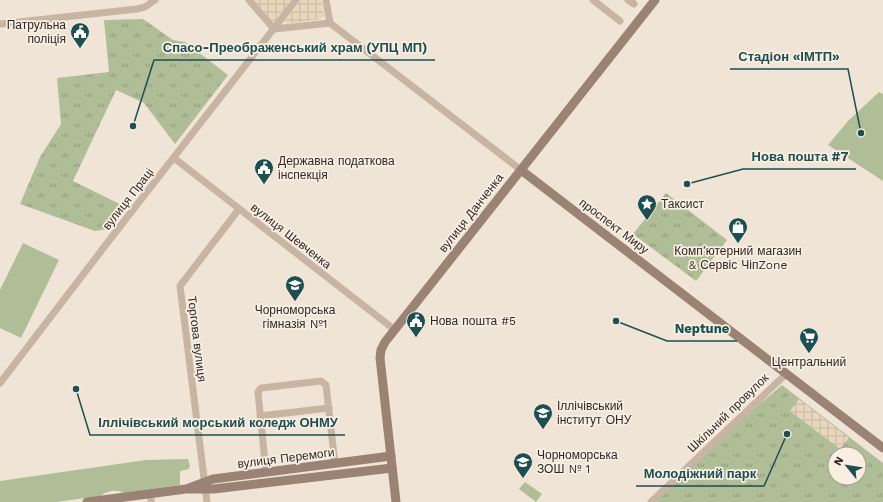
<svg xmlns="http://www.w3.org/2000/svg" width="883" height="502" viewBox="0 0 883 502" font-family="'Work Sans',sans-serif">
	<style>
		.grass { fill: #b0be97 }
		.park { fill: url(#park-tufts); fill-rule: evenodd }
		.plaza { fill: url(#plaza-grid) }
		.lines { fill: none; stroke-linecap: round; stroke-linejoin: round }
		.street { stroke: #c7b4a3; stroke-width: 7 }
		.secondary { stroke: #9a8375; stroke-width: 9 }
		.labels { text-anchor: middle; dominant-baseline: central; stroke-width: 3.5; stroke-linejoin: round; paint-order: stroke }
		.poi-label { font-size: 12px; fill: #322925; stroke: #f8eee2; text-anchor: start }
		.street-label { font-size: 12px; fill: #322925; stroke: #f8eee2 }
		.leader { fill: none; stroke: #1c4e52; stroke-width: 1.5 }
		.callout-dot { fill: #1c4e52; stroke: #f8eee2; stroke-width: 1.5 }
		.callout-label { font-size: 13px; text-anchor: middle; font-weight: bold; fill: #1c4e52; stroke: #f8eee2; stroke-width: 3.5; stroke-linejoin: round; paint-order: stroke }
	</style>
	<defs>
		<pattern id="park-tufts" width="24" height="20" patternUnits="userSpaceOnUse"><rect width="24" height="20" fill="#b0be97"/><path d="M3 7l-1-3M5 7V3M7 7l1-3M15 17l-1-3M17 17v-4M19 17l1-3" fill="none" stroke="#909a7b"/></pattern>
		<pattern id="plaza-grid" width="8" height="8" patternUnits="userSpaceOnUse"><rect width="8" height="8" fill="#e8d6bd"/><path d="M0 4h8M4 0v8" fill="none" stroke="#c7b8a2"/></pattern>
	</defs>
	<rect width="100%" height="100%" fill="#f0e4d6"/>
	<g class="grass">
		<polygon points="879,92 883,94 883,181 828,145 848,121"/>
		<polygon points="23,243 59,260 21,338 0,328 0,290"/>
		<path d="M188 459 190 466 189 469 180 471V485L124 493C116 489 107 491 100 496L56 502H0V481L146 460Z"/>
		<polygon points="525,482 542,494 536,502 519,489"/>
	</g>
	<g class="park">
		<polygon points="143,19 173,40 185,42 228,75 175,144 144,103 116,90 73,181 128,208 108,229 95,231 20,204 40,157 61,124 57,78 109,72 104,20"/>
		<polygon points="666,193 727,240 696,281 633,234"/>
		<path d="M782 385 883 463V502H655L749 413ZM835 454H859V478H835Z"/>
	</g>
	<g class="plaza">
		<polygon points="252,0 293,0 276,23 272,23"/>
		<polygon points="301,0 322,0 324,16 321,19 286,24 285,21"/>
		<polygon points="799,399 849,438 840,449 790,411"/>
	</g>
	<g class="lines">
		<g class="street">
			<polyline points="249,0 274,29"/>
			<polyline points="326,0 330,23"/>
			<polyline points="593,0 620,21"/>
			<polyline points="628,0 634,4"/>
			<polyline points="330,23 521,170"/>
			<polyline points="0,24 137,9 145,7 155,0"/>
			<polyline points="274,29 330,23"/>
			<polyline points="174,158 395,330"/>
			<polyline points="0,383 108,242 296,0"/>
			<polyline points="260,416 329,408"/>
			<polyline points="266,472 258,392 261,388 321,381 326,385 335,464"/>
			<polyline points="151,493 151,502"/>
			<polyline points="207,502 180,286 239,209"/>
			<polyline points="651,502 786,374"/>
		</g>
		<g class="secondary">
			<polyline points="521,170 883,448"/>
			<polyline points="189,488 213,479 391,456"/>
			<polyline points="87,502 186,489 214,489 392,468"/>
			<polyline points="396,502 380,358 381,350 385,342 423,294 655,0"/>
		</g>
	</g>
	<defs>
		<g id="civic-pin" transform="scale(1)"><path d="M0 17L-7.5 6A9.5 9.5 0 1 1 7.5 6Z" fill="#1c4e52" stroke="#f8eee2"/><path d="M-.6-6.5H3V-4.5H.6V-3L4-1V1h2V6H-6V1h2V-1L-.6-3ZM-1.2 2.5V6h2.4V2.5Z" fill="#fff"/></g>
		<g id="sight-pin" transform="scale(1)"><path d="M0 17L-7.5 6A9.5 9.5 0 1 1 7.5 6Z" fill="#1c4e52" stroke="#f8eee2"/><path d="M0-6L1.8-2.2L6-1.7L2.9 1.2L3.7 5.4L0 3.3L-3.7 5.4L-2.9 1.2L-6-1.7L-1.8-2.2Z" fill="#fff"/></g>
		<g id="shop-pin" transform="scale(1)"><path d="M0 17L-7.5 6A9.5 9.5 0 1 1 7.5 6Z" fill="#1c4e52" stroke="#f8eee2"/><path d="M-5-2.5h2.3a2.7 3.5 0 0 1 5.4 0H5L5.5 6h-11ZM-1.5-2.5h3a1.5 2.3 0 0 0-3 0Z" fill="#fff"/></g>
		<g id="school-pin" transform="scale(1)"><path d="M0 17L-7.5 6A9.5 9.5 0 1 1 7.5 6Z" fill="#1c4e52" stroke="#f8eee2"/><path d="M0-5L7-2L0 1L-7-2ZM-4 1L0 2.5L4 1V4Q0 6-4 4Z" fill="#fff"/></g>
		<g id="supermarket-pin" transform="scale(1)"><path d="M0 17L-7.5 6A9.5 9.5 0 1 1 7.5 6Z" fill="#1c4e52" stroke="#f8eee2"/><path d="M-6-5.5h2.5l.6 2H6L4.5 2H-2.5L-4.4-4H-6ZM-1.5 3.2a1.3 1.3 0 1 0 .1 0ZM3 3.2a1.3 1.3 0 1 0 .1 0Z" fill="#fff"/></g>
		<g id="university-pin" transform="scale(1)"><path d="M0 17L-7.5 6A9.5 9.5 0 1 1 7.5 6Z" fill="#1c4e52" stroke="#f8eee2"/><path d="M0-5L7-2L0 1L-7-2ZM-4 1L0 2.5L4 1V4Q0 6-4 4Z" fill="#fff"/></g>
	</defs>
	<g fill-rule="evenodd">
		<use href="#civic-pin" x="80" y="32"/>
		<use href="#civic-pin" x="264" y="168"/>
		<use href="#sight-pin" x="647" y="204"/>
		<use href="#shop-pin" x="738" y="227"/>
		<use href="#school-pin" x="295" y="285"/>
		<use href="#civic-pin" x="416" y="321"/>
		<use href="#supermarket-pin" x="809" y="337"/>
		<use href="#university-pin" x="543" y="413"/>
		<use href="#school-pin" x="523" y="462"/>
	</g>
	<g class="labels">
		<g class="poi-label">
			<text x="66" y="25" text-anchor="end">Патрульна<tspan x="66" dy="14">поліція</tspan></text>
			<text x="278" y="161">Державна податкова<tspan x="278" dy="14">інспекція</tspan></text>
			<text x="661" y="204">Таксист</text>
			<text x="738" y="251" text-anchor="middle">Комп’ютерний магазин<tspan x="738" dy="14">&amp; Сервіс ЧіпZone</tspan></text>
			<text x="295" y="310" text-anchor="middle">Чорноморська<tspan x="295" dy="14">гімназія №1</tspan></text>
			<text x="430" y="321">Нова пошта #5</text>
			<text x="809" y="362" text-anchor="middle">Центральний</text>
			<text x="557" y="406">Іллічівський<tspan x="557" dy="14">інститут ОНУ</tspan></text>
			<text x="537" y="455">Чорноморська<tspan x="537" dy="14">ЗОШ № 1</tspan></text>
		</g>
		<g class="street-label">
			<text transform="translate(128 199) rotate(-52)">вулиця Праці</text>
			<text transform="translate(471 213) rotate(-52)">вулиця Данченка</text>
			<text transform="translate(614 226) rotate(37)">проспект Миру</text>
			<text transform="translate(291 236) rotate(38)">вулиця Шевченка</text>
			<text transform="translate(197 339) rotate(83)">Торгова вулиця</text>
			<text transform="translate(728 413) rotate(-44)">Шкільний провулок</text>
			<text transform="translate(286 458) rotate(-7)">вулиця Перемоги</text>
		</g>
	</g>
	<path class="leader" d="M133 126L154 60H435M861 133L848 69H730M687 184L743 169H856M616 321L667 341H737M76 389L90 435H345M787 434L764 486H636"/>
	<g class="callout-dot">
		<circle cx="133" cy="126" r="4"/>
		<circle cx="861" cy="133" r="4"/>
		<circle cx="687" cy="184" r="4"/>
		<circle cx="616" cy="321" r="4"/>
		<circle cx="76" cy="389" r="4"/>
		<circle cx="787" cy="434" r="4"/>
	</g>
	<g class="callout-label">
		<text x="295" y="52">Спасо-Преображенський храм (УПЦ МП)</text>
		<text x="789" y="61">Стадіон «ІМТП»</text>
		<text x="800" y="161">Нова пошта #7</text>
		<text x="702" y="333">Neptune</text>
		<text x="218" y="427">Іллічівський морський коледж ОНМУ</text>
		<text x="700" y="478">Молодіжний парк</text>
	</g>
	<g transform="translate(847 466) rotate(300)"><circle r="19" fill="#f8eee2" stroke="#a99f96"/>
	<path d="M0-3L7 15L0 10L-7 15Z" fill="#1c4e52"/>
	<text y="-6" font-size="11" font-weight="bold" text-anchor="middle" fill="#322925">N</text>
	</g>
</svg>
